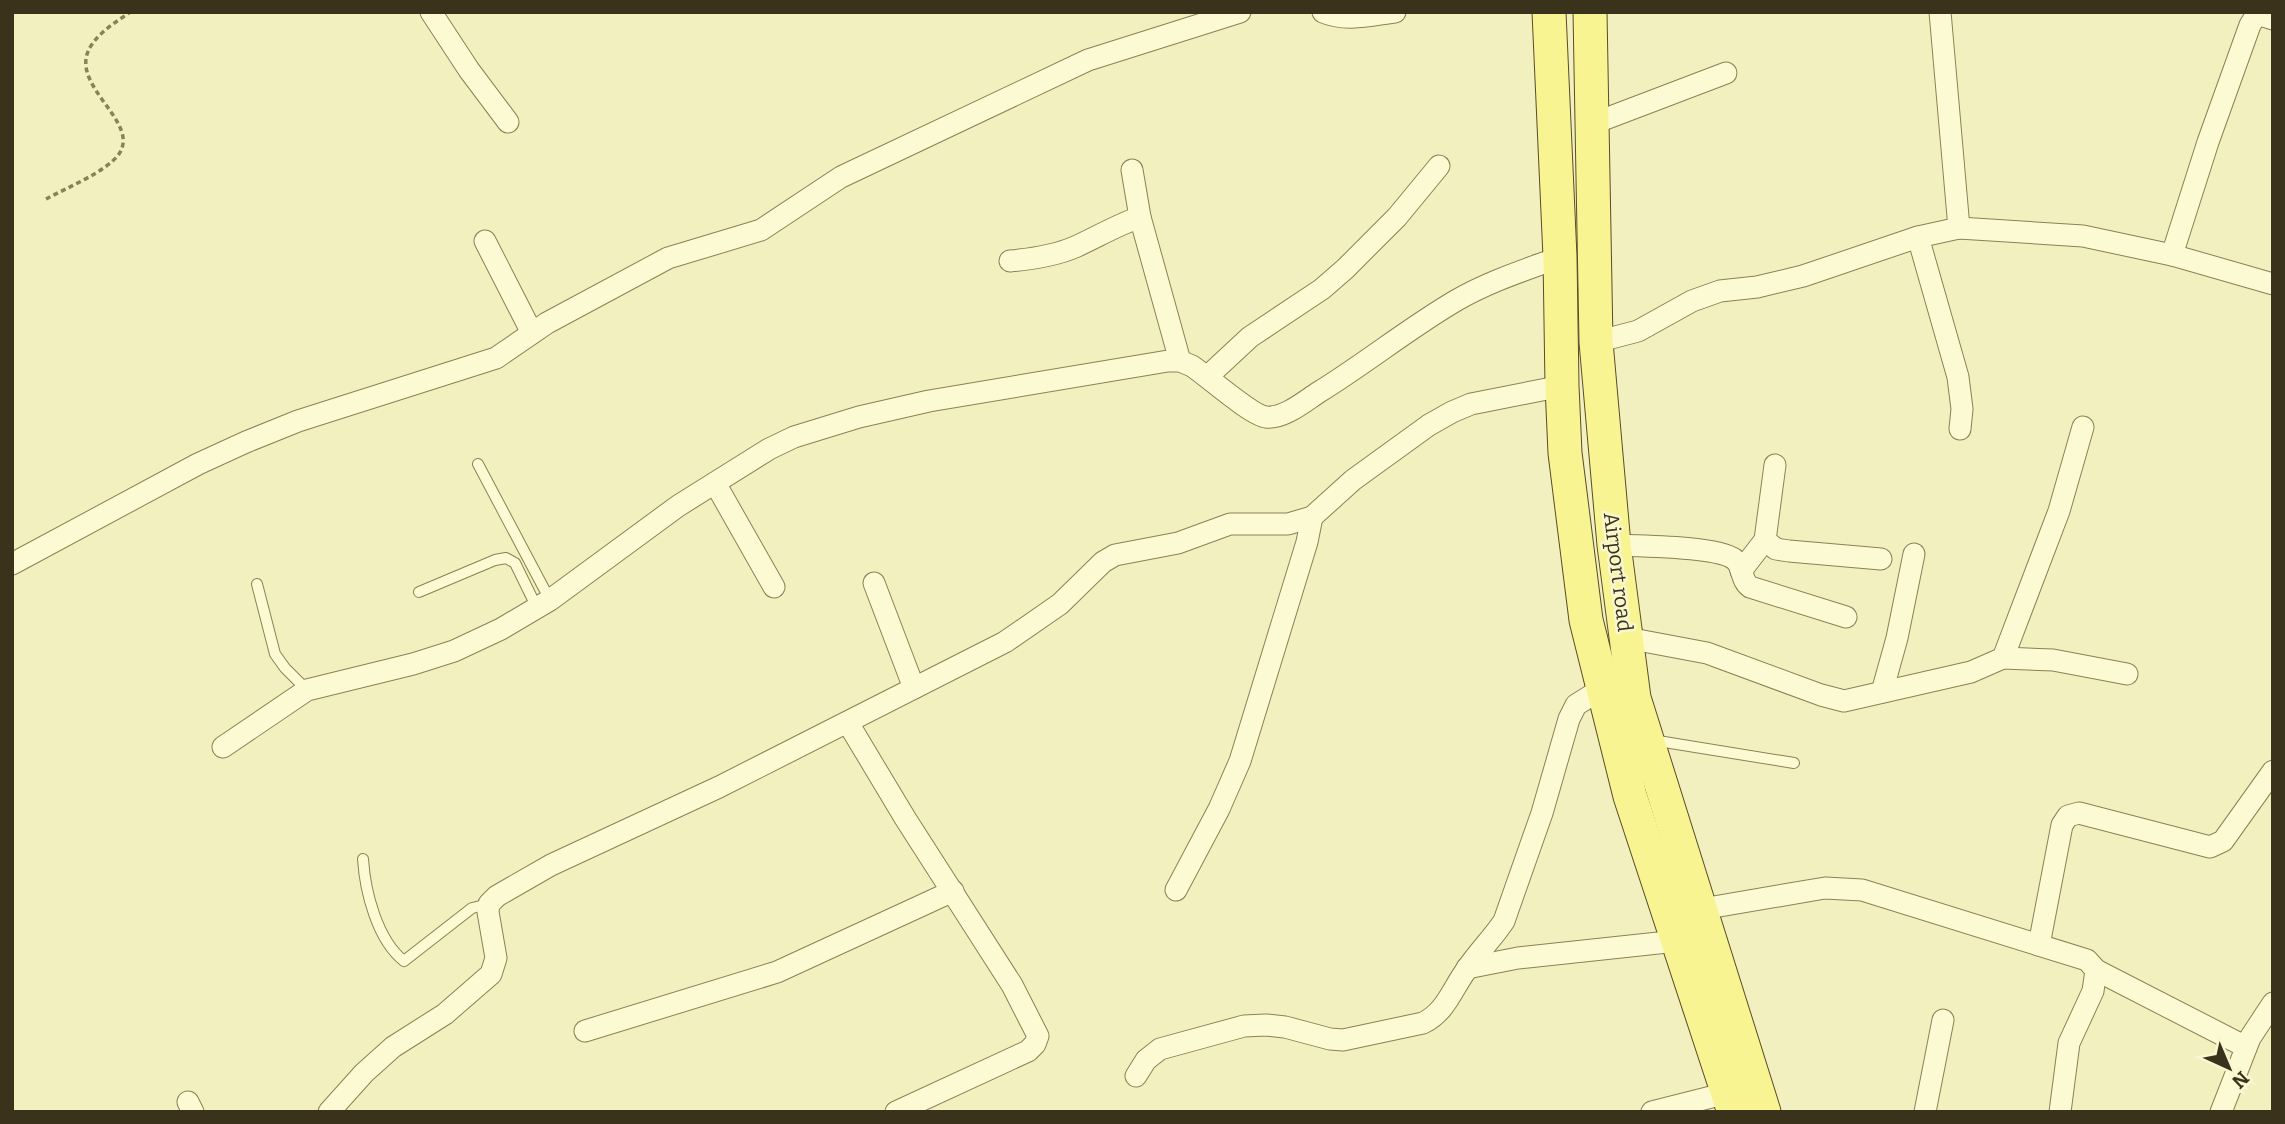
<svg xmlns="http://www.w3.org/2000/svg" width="2285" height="1124" viewBox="0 0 2285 1124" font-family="Bitter,serif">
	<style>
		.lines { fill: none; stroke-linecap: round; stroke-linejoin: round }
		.service-casing { stroke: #8c8155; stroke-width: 12 }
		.minor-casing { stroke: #8c8155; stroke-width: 23 }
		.primary-casing { stroke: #594c2a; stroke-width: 35 }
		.path { stroke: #8c8155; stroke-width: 3.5; stroke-dasharray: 5 3.5; stroke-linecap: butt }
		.service { stroke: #fcfad2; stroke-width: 10 }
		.minor { stroke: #fcfad2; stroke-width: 21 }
		.primary { stroke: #f9f492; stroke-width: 33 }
		.labels { text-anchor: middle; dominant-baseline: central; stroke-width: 5; stroke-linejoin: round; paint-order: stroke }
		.street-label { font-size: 21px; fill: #3a321b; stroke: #f9f7cf }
	</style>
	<rect width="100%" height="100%" fill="#f2f0be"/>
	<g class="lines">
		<g class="service-casing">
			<g id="service">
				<polyline points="478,464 550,600"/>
				<polyline points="257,584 275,654 285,668 307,690"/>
				<polyline points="419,592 495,560 506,558 515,563 537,608"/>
				<polyline points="1652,740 1794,763"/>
				<path d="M363 859C365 891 377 940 404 961L472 908 489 904"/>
			</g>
		</g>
		<g class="minor-casing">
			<g id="minor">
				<polyline points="431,12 469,70 508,122"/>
				<path d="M1323 12C1346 22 1371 15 1395 12"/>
				<polyline points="1940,12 1959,228"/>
				<polyline points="1592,124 1726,73"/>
				<polyline points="1132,170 1140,217 1180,361"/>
				<polyline points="1918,237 1958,377 1962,409 1960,429"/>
				<polyline points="485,241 532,333"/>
				<polyline points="2172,255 2208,142 2250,25 2255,17 2260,15 2273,19"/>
				<path d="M1010 261C1033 259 1054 256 1075 247 1097 237 1117 225 1140 217"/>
				<polyline points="1596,342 1638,331 1692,301 1720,291 1757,287 1803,276 1918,237 1959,228 2083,236 2172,255 2273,284"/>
				<polyline points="1208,376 1250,337 1322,289 1345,269 1397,217 1439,166"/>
				<polyline points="715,483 774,587"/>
				<polyline points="1765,540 1776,549 1789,551 1881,559"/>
				<path d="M1614 545C1639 546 1717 546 1734 559 1744 566 1740 580 1750 587L1846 617"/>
				<polyline points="12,564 198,464 246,442 298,421 496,358 547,323 668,258 761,230 841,177 1088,60 1240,12"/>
				<polyline points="1741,571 1765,540 1775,465"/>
				<polyline points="874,583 914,688"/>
				<polyline points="1627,638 1707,653 1821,695 1844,701 1971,672 2003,658 2053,660 2127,674"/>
				<polyline points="2003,658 2059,511 2083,427"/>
				<polyline points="1882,692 1897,638 1914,554"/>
				<polyline points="848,723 905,818 1012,985 1038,1036 1035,1044 1028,1051 896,1112"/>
				<path d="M223 747 307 690 413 664 454 651 501 629 550 600 678 506 769 449 794 437 859 417 929 401 1168 361H1180L1192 366C1207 376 1252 416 1266 417 1284 419 1305 401 1319 392 1366 363 1409 328 1457 300 1490 281 1525 270 1560 257"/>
				<polyline points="1176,890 1219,809 1240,761 1307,542 1312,517"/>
				<polyline points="1702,909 1825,888 1862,890 2087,960 2096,970 2093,991 2069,1043 2060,1112"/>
				<polyline points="2039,945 2062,825 2068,816 2079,813 2210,847 2223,841 2273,771"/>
				<polyline points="1467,968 1518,958 1677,941"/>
				<polyline points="2096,970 2246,1047"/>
				<polyline points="585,1031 777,972 953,891"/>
				<path d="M1136 1076 1146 1060 1160 1049 1244 1026 1266 1025 1285 1027 1330 1039 1343 1040 1423 1023C1446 1012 1452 989 1467 969 1478 952 1493 938 1504 921L1542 813 1569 719 1576 705 1603 688"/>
				<polyline points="188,1102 193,1112"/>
				<polyline points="329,1112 364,1073 393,1047 445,1014 491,974 496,958 488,912 489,904 497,896 551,865 719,787 1005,642 1060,604 1103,562 1115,555 1178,543 1230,524 1288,524 1312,517 1353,480 1429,425 1452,412 1471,404 1562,386"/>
				<polyline points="1652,1112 1739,1090"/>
				<polyline points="1925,1112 1943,1020"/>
				<polyline points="2221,1112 2250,1038 2273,1003"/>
			</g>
		</g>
		<g class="primary-casing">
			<g id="primary">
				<polyline points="1549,12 1560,257 1562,386 1565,453 1586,620 1630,796 1734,1112"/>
				<polyline points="1590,12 1596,342 1614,545 1634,698 1764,1112"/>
			</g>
		</g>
		<path class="path" d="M46 199C66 188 106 172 119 154 142 120 62 83 93 43 102 30 118 21 130 12"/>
		<use href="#service" class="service"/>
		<use href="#minor" class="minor"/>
		<use href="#primary" class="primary"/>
	</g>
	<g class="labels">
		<g class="street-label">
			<text transform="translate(1618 572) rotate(83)">Airport road</text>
		</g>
	</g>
	<rect width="2285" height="1124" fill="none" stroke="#3a321b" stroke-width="28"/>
	<g transform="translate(2229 1068) rotate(136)" stroke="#f9f7cf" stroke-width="5" paint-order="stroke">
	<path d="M0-5L12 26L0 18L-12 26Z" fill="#3a321b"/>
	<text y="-10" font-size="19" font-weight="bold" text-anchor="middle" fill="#3a321b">N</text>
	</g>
</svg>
